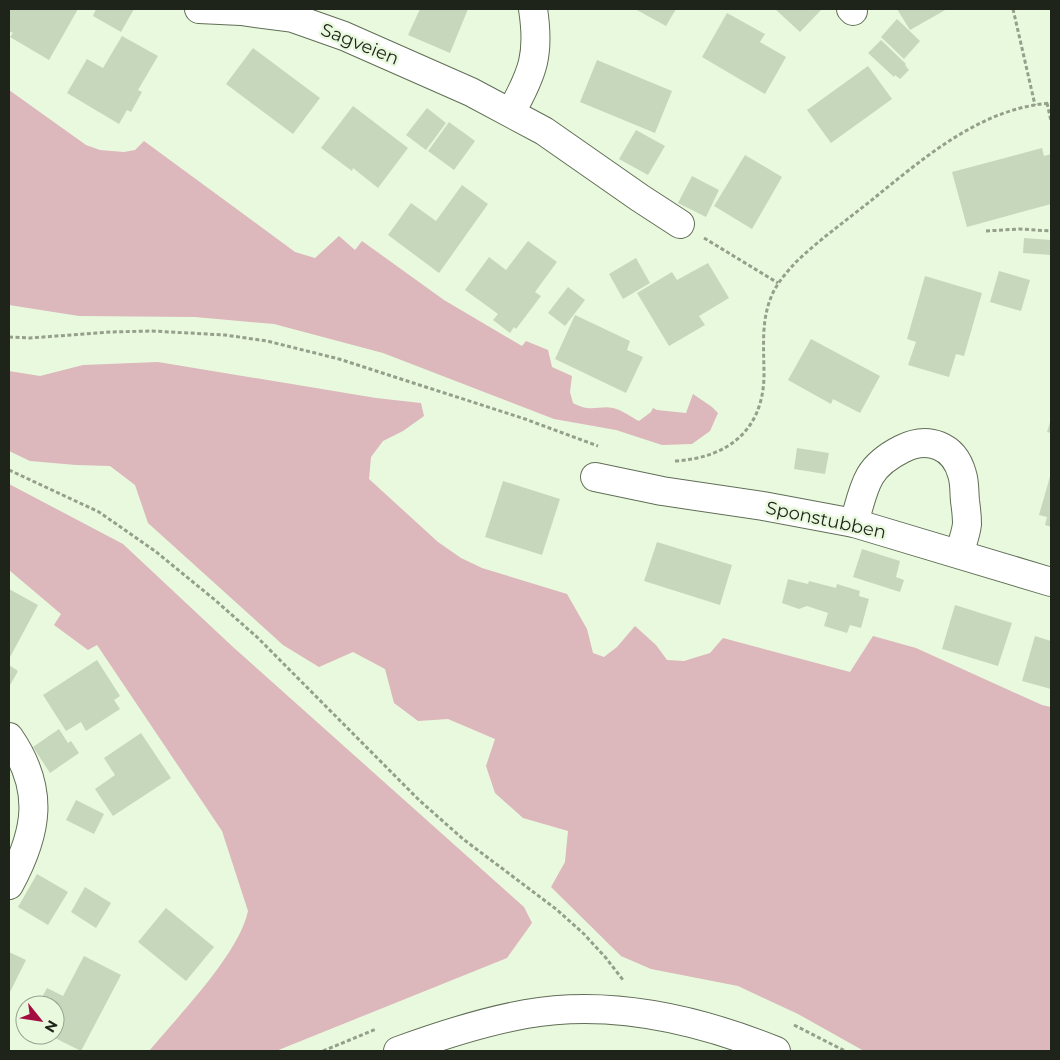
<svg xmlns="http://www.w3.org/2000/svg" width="1060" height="1060" viewBox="0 0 1060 1060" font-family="Montserrat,sans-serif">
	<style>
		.green { fill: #dcb7bb }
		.building { fill: #c7d7bc }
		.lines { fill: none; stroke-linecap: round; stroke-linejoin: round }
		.minor-casing { stroke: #606e56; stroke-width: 30 }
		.path { stroke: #95a08c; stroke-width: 3; stroke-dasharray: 4 2.5; stroke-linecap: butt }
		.minor { stroke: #fff; stroke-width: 28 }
		.labels { text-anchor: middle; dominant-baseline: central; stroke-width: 5; stroke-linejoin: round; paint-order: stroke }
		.street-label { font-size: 18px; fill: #1e241a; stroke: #e9f9de }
	</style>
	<rect width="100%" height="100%" fill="#e9f9de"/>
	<g class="green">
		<path d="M9 90 86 145 100 150 124 152 135 150 144 141 295 252 315 258 339 236 355 250 362 241 444 300 522 346 526 341 548 350 552 367 572 376 570 392 573 403C591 413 599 405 613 408 622 410 631 417 639 421L651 412 653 408 657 410 686 413 693 394 712 407 718 413 710 431 692 444 662 445 616 430 554 419 383 353 274 324 195 317 79 316 9 305Z"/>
		<polygon points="158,362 376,398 421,403 424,416 403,431 383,441 371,457 369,479 438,542 461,558 482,568 567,594 587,629 593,653 604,657 617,647 635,626 656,645 667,660 684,661 710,653 723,638 850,672 873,636 916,648 1042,705 1051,707 1051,1051 864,1051 798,1014 738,986 651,969 621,956 551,887 565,862 568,831 523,818 495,793 486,766 495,739 448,719 418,721 394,703 385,669 353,652 319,667 283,645 148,523 135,485 110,466 76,465 30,461 9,451 9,371 40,376 83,365"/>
		<path d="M9 484 123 544 233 647 524 907 532 923 507 958 276 1051H145L150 1050C179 1015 239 954 248 911L222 831 97 645 88 650 54 625 61 614 9 570Z"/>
	</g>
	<g class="building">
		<polygon points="9,9 78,9 49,60 10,37 13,33 9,31"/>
		<polygon points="96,9 134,9 121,32 93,16"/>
		<polygon points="420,9 468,9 450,53 408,35"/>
		<polygon points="635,9 676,9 666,26"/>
		<polygon points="775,9 820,9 821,10 800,32"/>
		<polygon points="897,9 947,9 910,30"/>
		<polygon points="727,13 765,34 760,42 786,57 765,94 702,57"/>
		<polygon points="897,19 920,41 904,59 881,37"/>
		<polygon points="122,36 158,56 138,90 142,92 131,112 127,110 119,124 67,93 87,59 103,68"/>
		<polygon points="881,40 906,64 905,65 909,70 900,79 895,75 894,77 868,53"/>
		<polygon points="253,48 320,98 293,134 226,84"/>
		<polygon points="597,60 672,91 655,133 580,102"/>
		<polygon points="868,66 892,99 831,143 807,110"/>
		<polygon points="353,106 408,148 378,188 353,168 352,171 321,148"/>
		<polygon points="427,108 446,123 426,150 406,135"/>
		<polygon points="449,122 475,141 454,170 428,151"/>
		<polygon points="636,130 665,146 648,175 619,159"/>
		<polygon points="1042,148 1044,156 1051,154 1051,204 967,227 952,172"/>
		<polygon points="745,155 782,177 752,229 714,206"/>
		<polygon points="692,176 719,190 706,217 678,203"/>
		<polygon points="462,185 488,204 439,273 388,235 411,203 436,221"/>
		<polygon points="1024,238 1051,240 1051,255 1023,253"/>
		<polygon points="528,241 557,262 535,292 541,296 516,329 514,327 510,333 493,320 498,314 465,290 489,257 506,270"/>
		<polygon points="636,258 650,283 623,299 609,274"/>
		<polygon points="708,263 729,298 699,316 705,325 669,346 637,293 672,272 677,280"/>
		<polygon points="999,271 1030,280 1021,311 990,302"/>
		<polygon points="925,276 982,293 964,356 956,354 949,377 908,365 916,342 907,339"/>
		<polygon points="568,287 585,300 565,326 548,313"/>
		<polygon points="575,315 630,341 627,350 643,357 626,393 555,359"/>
		<polygon points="811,339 880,376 860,413 833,399 831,404 788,380"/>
		<polygon points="1051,419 1051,433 1047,432"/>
		<polygon points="797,448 829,453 825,474 794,469"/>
		<polygon points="1051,473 1051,527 1045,525 1047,517 1039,515"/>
		<polygon points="503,481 560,499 542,555 485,537"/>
		<polygon points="657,542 732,565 720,605 644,581"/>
		<polygon points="862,549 900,561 896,577 904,580 900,592 853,577"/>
		<polygon points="788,579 808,584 809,581 836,588 837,584 860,591 859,596 869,599 861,628 850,625 847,633 824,626 828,613 807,606 799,609 782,603"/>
		<polygon points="9,589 38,605 9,659"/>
		<polygon points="955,605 1012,623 998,666 942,649"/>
		<polygon points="1035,636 1051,641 1051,689 1022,681"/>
		<polygon points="97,660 120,696 114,700 120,709 86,731 81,722 66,731 43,695"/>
		<polygon points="9,665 18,671 9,687"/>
		<polygon points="59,729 68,743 71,741 79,753 50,773 33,747"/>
		<polygon points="141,733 171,778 113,816 95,789 115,775 104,758"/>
		<polygon points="76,800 104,814 94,834 66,820"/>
		<polygon points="37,874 68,892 48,925 18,907"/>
		<polygon points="85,887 111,903 96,928 71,912"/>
		<polygon points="166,908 214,947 186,981 138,942"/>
		<polygon points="9,952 26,960 9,994"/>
		<polygon points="84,956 121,975 81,1051 49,1035 55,1035 55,1005 38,1005 47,988 63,996"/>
	</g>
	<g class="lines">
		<g class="minor-casing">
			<g id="minor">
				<polyline points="199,9 241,11 293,18 344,36 471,92 544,131 640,198 680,224"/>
				<polyline points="851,9 853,11"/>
				<path d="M511 112C533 73 540 54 533 9"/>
				<polyline points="595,477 662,491 763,506 854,523 1051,582"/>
				<path d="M854 523C859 507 862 490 870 476 877 464 890 455 902 449 928 436 954 445 962 474 965 483 964 492 965 501 966 508 967 516 967 524 966 534 962 544 959 553"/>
				<path d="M9 737C45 789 38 832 9 885"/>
				<path d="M398 1051C439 1036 482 1022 526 1014 611 999 697 1019 776 1051"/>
			</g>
		</g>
		<g class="path">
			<polyline points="1013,9 1035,105"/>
			<polyline points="1047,103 1051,121"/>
			<polyline points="986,231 1020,229 1051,231"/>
			<polyline points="704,238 778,283"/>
			<polyline points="9,337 30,338 110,332 152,331 225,335 267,341 339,359 525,419 598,446"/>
			<path d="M675 461C727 458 763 431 764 376 764 350 761 324 770 300 775 285 786 273 796 262 820 239 847 220 873 199 925 157 981 108 1051 103"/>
			<polyline points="9,470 99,512 155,551 215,600 258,638 419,800 463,839 556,909 584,934 606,958 623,980"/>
			<polyline points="794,1025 845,1051"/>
			<polyline points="323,1051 376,1029"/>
		</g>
		<use href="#minor" class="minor"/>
	</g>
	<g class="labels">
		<g class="street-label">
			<text transform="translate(360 44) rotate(22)">Sagveien</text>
			<text transform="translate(826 520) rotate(12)">Sponstubben</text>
		</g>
	</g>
	<rect width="1060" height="1060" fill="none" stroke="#1e241a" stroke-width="20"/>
	<g transform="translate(40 1020) rotate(120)"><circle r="24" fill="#e9f9de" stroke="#98a490"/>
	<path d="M0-4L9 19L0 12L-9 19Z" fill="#a50d41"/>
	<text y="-8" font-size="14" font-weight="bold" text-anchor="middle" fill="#1e241a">N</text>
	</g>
</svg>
